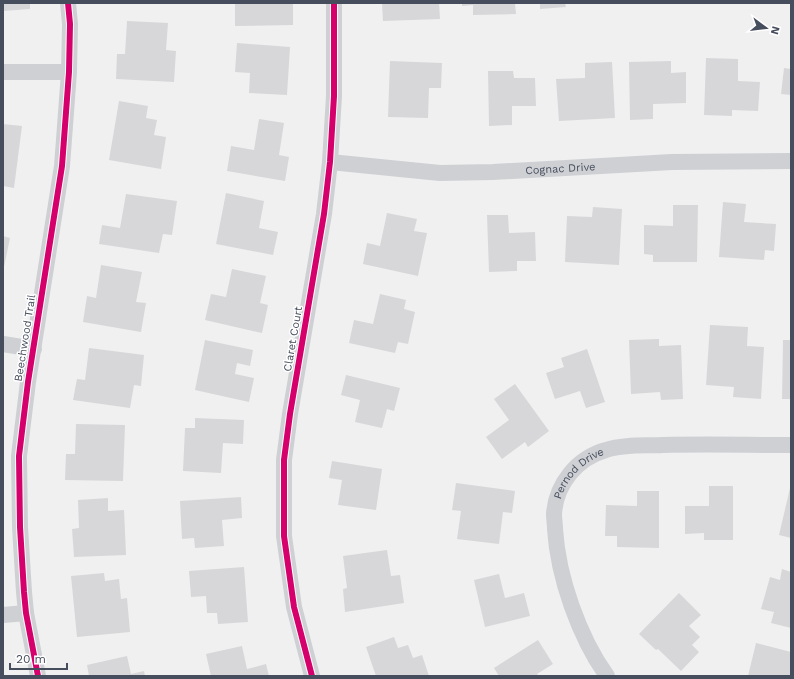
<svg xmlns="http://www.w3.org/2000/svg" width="794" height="679" viewBox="0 0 794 679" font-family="'Work Sans',sans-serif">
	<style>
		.building { fill: #d7d7da }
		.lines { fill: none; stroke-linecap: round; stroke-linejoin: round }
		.street { stroke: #ced0d4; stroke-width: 16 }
		.cycleway-casing { stroke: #fff; stroke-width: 8 }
		.cycleway { stroke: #d6006c; stroke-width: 6 }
		.labels { text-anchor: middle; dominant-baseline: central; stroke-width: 3; stroke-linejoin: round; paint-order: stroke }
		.street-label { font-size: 11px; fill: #464d5d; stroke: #fff }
	</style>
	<rect width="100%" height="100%" fill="#f0f0f0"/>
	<g class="building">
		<polygon points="3,3 30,3 30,9 3,11"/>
		<polygon points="235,3 293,3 293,25 235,26"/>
		<polygon points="382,3 439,3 440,19 383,21"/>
		<polygon points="462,3 515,3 516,14 473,15 473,5 462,6"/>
		<polygon points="540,3 565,3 566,7 540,9"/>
		<polygon points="127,21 168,23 166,50 176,51 174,82 116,79 117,54 125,54"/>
		<polygon points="237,43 290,47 287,95 249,93 250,73 235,72"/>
		<polygon points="706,58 738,59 738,81 760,82 758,111 732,110 732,116 704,115"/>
		<polygon points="390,61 442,63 441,88 429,88 428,118 388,117"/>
		<polygon points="671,61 671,73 686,72 686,103 653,104 653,119 630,120 629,62"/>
		<polygon points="612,62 615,118 559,121 556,79 585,78 585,63"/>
		<polygon points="784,68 791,69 791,95 781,94"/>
		<polygon points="488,71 513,71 514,78 535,78 536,106 512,106 512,125 489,126"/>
		<polygon points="119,101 148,106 146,118 157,120 154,135 166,137 161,169 109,160"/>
		<polygon points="259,119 284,123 279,155 289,157 285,181 227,171 231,146 254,150"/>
		<polygon points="3,124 22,126 14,188 3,186"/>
		<polygon points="226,193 264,201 259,228 278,232 273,255 216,244"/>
		<polygon points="126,194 177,201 172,235 163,234 159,253 99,244 102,225 120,228"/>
		<polygon points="723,202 746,204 744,222 776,224 774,251 765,250 764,260 719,257"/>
		<polygon points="673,205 698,205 697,262 653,262 653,255 644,254 644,225 673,226"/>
		<polygon points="593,207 622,209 619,265 565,262 567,216 592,217"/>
		<polygon points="387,213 417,219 414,231 427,233 418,276 363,264 367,243 380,246"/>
		<polygon points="487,215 508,215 509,233 535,232 536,261 517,261 517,271 489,272"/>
		<polygon points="3,236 10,238 4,267 3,267"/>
		<polygon points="101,265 142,272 136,302 146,303 141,332 83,322 87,296 96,298"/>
		<polygon points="232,269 266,276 260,303 268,305 262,333 205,320 211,294 226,297"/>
		<polygon points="380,294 406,300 404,309 415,312 408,344 398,342 395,353 349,343 354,320 373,324"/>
		<polygon points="710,325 748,327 747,346 764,347 761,399 733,397 734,387 706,385"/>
		<polygon points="659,339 659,346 681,345 683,399 661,400 660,392 631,394 629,340"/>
		<polygon points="205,340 253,350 250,366 237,363 235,374 254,378 249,402 195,390"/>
		<polygon points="783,340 791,340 791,399 782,399"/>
		<polygon points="89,348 144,355 141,386 134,385 130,408 73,400 77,379 85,380"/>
		<polygon points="587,349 605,402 586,408 580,391 555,399 546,373 564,367 561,358"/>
		<polygon points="346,375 400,388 394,411 387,409 382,428 355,422 360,400 341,395"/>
		<polygon points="515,384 549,431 528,447 525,442 502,459 486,437 509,420 494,399"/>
		<polygon points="195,418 244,420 243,444 223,443 221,473 183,471 185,428 195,428"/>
		<polygon points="76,424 125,425 123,481 65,480 66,454 75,454"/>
		<polygon points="332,461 382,469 376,510 338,505 342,480 329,478"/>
		<polygon points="456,483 515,491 512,513 503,512 499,544 457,539 461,511 452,510"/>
		<polygon points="709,486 733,486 733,540 704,540 704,533 685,534 685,506 709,506"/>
		<polygon points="790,488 791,488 791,538 779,535"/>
		<polygon points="637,491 659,491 659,548 617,547 617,536 605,536 606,505 637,506"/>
		<polygon points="241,497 242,518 222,520 224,546 195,548 194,538 182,539 180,501"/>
		<polygon points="108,498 108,511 124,510 126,555 74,557 72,529 79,528 78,500"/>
		<polygon points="387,550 391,576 400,575 404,603 345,612 343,589 347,588 343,556"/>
		<polygon points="244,567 248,622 218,624 217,613 207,613 206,596 191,597 189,571"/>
		<polygon points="782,569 791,572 791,628 771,623 774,612 761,609 770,577 780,580"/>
		<polygon points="104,573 105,581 119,579 121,599 127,598 130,632 77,637 71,576"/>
		<polygon points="499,574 505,598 524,593 530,616 485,627 474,580"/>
		<polygon points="679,593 701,615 689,626 700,637 692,645 699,652 681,671 658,649 656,650 639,634"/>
		<polygon points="394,637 398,648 408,645 413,658 422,655 429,676 376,676 366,647"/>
		<polygon points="538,640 553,664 537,674 539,676 499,676 494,668"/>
		<polygon points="756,643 791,652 791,676 783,675 783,676 748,676"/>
		<polygon points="242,646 247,669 266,664 269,676 211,676 206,654"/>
		<polygon points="127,656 131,674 144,671 145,676 89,676 87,665"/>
	</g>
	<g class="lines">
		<g class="street">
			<polyline points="3,72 69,72"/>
			<path id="s1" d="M330 162 440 173 493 172 672 162 791 161"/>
			<polyline points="3,344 34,349"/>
			<polyline points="3,615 26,613"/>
			<polyline points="38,676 26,613 24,592 20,527 19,456 28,382 62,166 69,72 70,24 68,3"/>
			<polyline points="312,676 294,607 284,536 284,460 290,414 324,214 330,162 334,96 334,3"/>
			<path id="s2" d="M607 676C579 637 558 577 555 529 555 524 554 519 554 514 556 484 577 458 606 450 624 444 645 446 663 445 706 444 748 445 791 445"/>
		</g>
		<g class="cycleway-casing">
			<g id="cycleway">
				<polyline points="38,676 26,613 24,592 20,527 19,456 28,382 62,166 69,72 70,24 68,3"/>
				<polyline points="312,676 294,607 284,536 284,460 290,414 324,214 330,162 334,96 334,3"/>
			</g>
		</g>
		<use href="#cycleway" class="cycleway"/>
	</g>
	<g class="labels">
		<g class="street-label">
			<text stroke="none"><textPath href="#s1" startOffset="231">Cognac Drive</textPath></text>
			<text transform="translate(25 338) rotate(-81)">Beechwood Trail</text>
			<text transform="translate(293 339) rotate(-80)">Claret Court</text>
			<text stroke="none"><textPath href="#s2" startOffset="223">Pernod Drive</textPath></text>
		</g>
	</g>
	<rect width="794" height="679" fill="none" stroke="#464d5d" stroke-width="8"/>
	<g transform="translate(766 28) rotate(105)" stroke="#ffffff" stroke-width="3" paint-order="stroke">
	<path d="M0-3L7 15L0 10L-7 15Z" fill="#464d5d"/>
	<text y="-6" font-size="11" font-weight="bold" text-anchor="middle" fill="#464d5d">N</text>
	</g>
	<path d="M10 663v6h57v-6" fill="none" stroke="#464d5d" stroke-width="2"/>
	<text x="16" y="663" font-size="12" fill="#464d5d" stroke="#ffffff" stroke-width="3" paint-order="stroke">20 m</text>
</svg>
